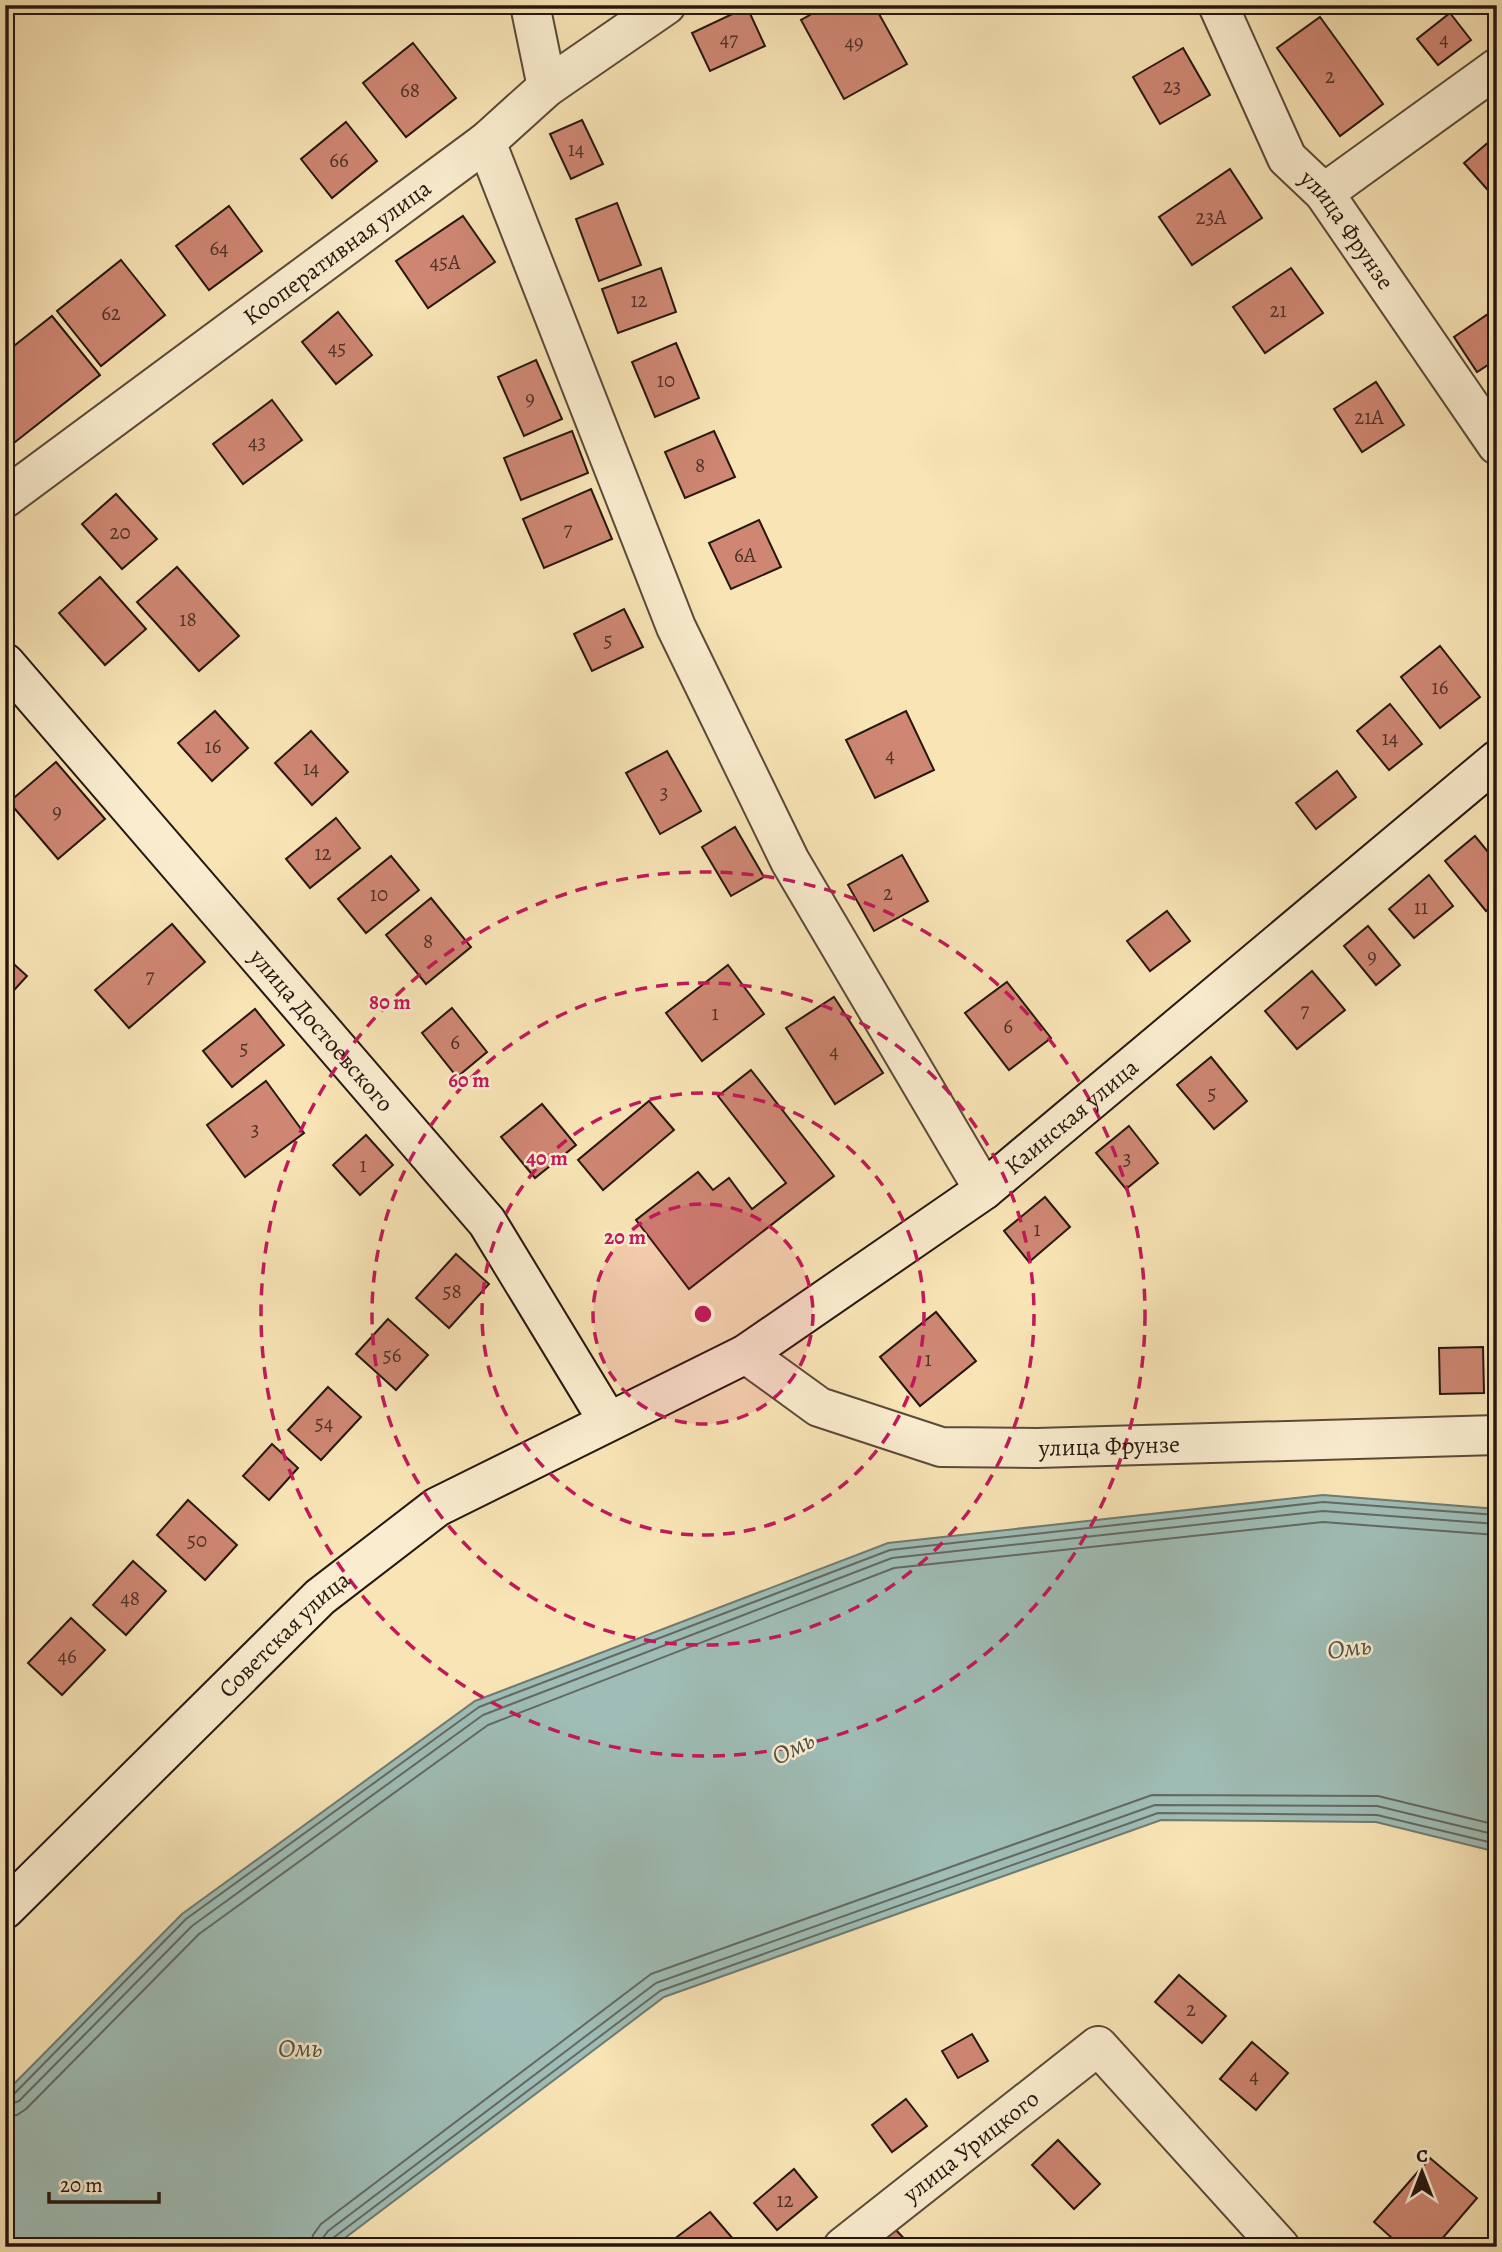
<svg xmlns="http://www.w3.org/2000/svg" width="1502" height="2252" viewBox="0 0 1502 2252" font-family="Alegreya,serif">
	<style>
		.water { fill: #9fbdb6; stroke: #6f7b73; stroke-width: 2 }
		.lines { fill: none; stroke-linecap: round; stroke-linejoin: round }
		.shore { stroke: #626a62; stroke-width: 2 }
		.building { fill: #cf8773; stroke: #26170f; stroke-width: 2 }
		.minor-casing { stroke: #5a4a38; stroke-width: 42 }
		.secondary-casing { stroke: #26170f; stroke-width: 42 }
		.minor { stroke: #faedcf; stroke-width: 38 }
		.secondary { stroke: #faedcf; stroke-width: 38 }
		.ring { fill: none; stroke: #c2185b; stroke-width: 3.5; stroke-dasharray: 12 9 }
		.labels { text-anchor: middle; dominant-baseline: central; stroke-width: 5; stroke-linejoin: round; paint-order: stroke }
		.number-label { font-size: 21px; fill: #503328 }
		.street-label { font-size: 24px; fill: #26170f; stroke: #faedcf }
		.water-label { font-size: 26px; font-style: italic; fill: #505149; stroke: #faedcf }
		.centre { fill: #c2185b; stroke: #faedcf; stroke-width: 3.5 }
		.ring-label { font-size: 21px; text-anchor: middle; font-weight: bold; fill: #c2185b; stroke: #faedcf; stroke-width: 5; stroke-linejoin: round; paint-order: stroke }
	</style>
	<rect width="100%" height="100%" fill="#f8e4b5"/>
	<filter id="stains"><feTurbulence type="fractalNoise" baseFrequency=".00286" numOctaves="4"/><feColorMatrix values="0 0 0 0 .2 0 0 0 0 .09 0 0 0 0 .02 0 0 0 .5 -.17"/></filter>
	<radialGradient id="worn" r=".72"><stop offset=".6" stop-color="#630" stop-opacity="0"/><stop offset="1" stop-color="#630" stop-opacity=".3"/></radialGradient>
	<polygon class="water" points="1323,1495 1497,1509 1497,1852 1376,1822 1161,1820 664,1997 333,2247 5,2247 5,2093 182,1914 475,1701 888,1543"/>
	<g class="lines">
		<g class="shore">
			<polyline points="5,2097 13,2095 186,1919 479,1707 890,1550 1323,1502 1497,1515"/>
			<polyline points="5,2106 19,2101 192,1926 483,1715 892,1558 1323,1511 1497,1524"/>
			<polyline points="5,2117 17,2115 26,2109 199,1934 488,1725 894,1568 1323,1522 1497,1535"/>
			<polyline points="311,2247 313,2235 321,2224 651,1974 1152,1795 1378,1796 1497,1825"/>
			<polyline points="321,2247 322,2239 328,2231 656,1983 1155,1805 1377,1806 1497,1835"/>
			<polyline points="330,2247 333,2238 660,1991 1158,1813 1377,1815 1497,1844"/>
		</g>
	</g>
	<g class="building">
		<polygon points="828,5 874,5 907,64 844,99 801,20"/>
		<polygon points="747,7 765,46 710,71 692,33"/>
		<polygon points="1450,13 1471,40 1438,65 1417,39"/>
		<polygon points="1320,17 1383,104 1340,136 1277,48"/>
		<polygon points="413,43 456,98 406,137 363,83"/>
		<polygon points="1183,48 1210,95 1160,124 1133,77"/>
		<polygon points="582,120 603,164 571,179 550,134"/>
		<polygon points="346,122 377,161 332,198 301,159"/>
		<polygon points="1497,135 1497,194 1493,196 1464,163"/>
		<polygon points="1230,169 1262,218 1192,265 1159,217"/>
		<polygon points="617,203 641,265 599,281 576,219"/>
		<polygon points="229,206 262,251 209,290 176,246"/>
		<polygon points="463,216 495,262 428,308 396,261"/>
		<polygon points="121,260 165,315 101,366 57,311"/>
		<polygon points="661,268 676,312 618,333 602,289"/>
		<polygon points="1291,268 1323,313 1265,353 1233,307"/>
		<polygon points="1497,308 1497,359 1477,372 1454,337"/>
		<polygon points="338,312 372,355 336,384 302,342"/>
		<polygon points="52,316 100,375 5,450 5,353"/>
		<polygon points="676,343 699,398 655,417 632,362"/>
		<polygon points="536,360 562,419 524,436 498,377"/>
		<polygon points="1376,382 1404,425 1362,452 1334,409"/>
		<polygon points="272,400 302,440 243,484 213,444"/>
		<polygon points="572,431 588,473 521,500 504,458"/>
		<polygon points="714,431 735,477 685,498 665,452"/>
		<polygon points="591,489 612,539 544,568 523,519"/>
		<polygon points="116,494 157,539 122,569 82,524"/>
		<polygon points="759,520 781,567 731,589 709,543"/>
		<polygon points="177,567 239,636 199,671 137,602"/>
		<polygon points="100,577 146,629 105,665 59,613"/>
		<polygon points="624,609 643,647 592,671 574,634"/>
		<polygon points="1440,646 1480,697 1440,728 1401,677"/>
		<polygon points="1390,704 1422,744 1389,770 1357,731"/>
		<polygon points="215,711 248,748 212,781 178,743"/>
		<polygon points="906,711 934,770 875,798 846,740"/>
		<polygon points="311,731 348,772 312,805 275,763"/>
		<polygon points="667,751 701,811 660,834 626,773"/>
		<polygon points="56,762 105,819 58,859 9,802"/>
		<polygon points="1337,771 1356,797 1316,829 1296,803"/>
		<polygon points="336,818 360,848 310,888 286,859"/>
		<polygon points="735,827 764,877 731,896 702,847"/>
		<polygon points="1475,836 1497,863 1497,902 1486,911 1445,861"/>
		<polygon points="902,855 928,901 874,931 848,885"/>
		<polygon points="391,856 419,890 366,933 338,899"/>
		<polygon points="1429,875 1453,906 1414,938 1389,909"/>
		<polygon points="431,898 471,947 426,984 386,935"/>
		<polygon points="1167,911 1190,941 1150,971 1127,941"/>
		<polygon points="172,924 205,962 129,1028 95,990"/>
		<polygon points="1368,926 1400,965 1376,985 1344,946"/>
		<polygon points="5,956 27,976 5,1000"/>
		<polygon points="728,965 764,1014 702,1061 666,1013"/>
		<polygon points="1312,971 1345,1010 1297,1049 1265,1011"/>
		<polygon points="1007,982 1051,1038 1009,1070 965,1013"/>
		<polygon points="834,997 883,1073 835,1104 786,1028"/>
		<polygon points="452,1008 487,1052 457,1077 422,1033"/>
		<polygon points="255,1009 284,1045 232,1087 203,1051"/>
		<polygon points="1211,1057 1247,1101 1214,1129 1177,1085"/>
		<polygon points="751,1070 834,1176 689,1289 636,1220 698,1172 713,1190 729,1178 752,1209 786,1183 718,1096"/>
		<polygon points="266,1081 304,1133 245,1177 207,1125"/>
		<polygon points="649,1101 674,1130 603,1190 578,1160"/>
		<polygon points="542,1104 576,1145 535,1178 501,1137"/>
		<polygon points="1129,1126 1158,1163 1126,1189 1096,1153"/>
		<polygon points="366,1135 393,1165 360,1195 333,1165"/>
		<polygon points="1045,1197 1070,1227 1029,1262 1004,1231"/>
		<polygon points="456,1254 489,1284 449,1328 416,1298"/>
		<polygon points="936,1312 976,1361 920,1406 880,1357"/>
		<polygon points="388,1319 428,1355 396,1390 356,1354"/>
		<polygon points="1483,1347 1484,1393 1440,1394 1439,1348"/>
		<polygon points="328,1387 361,1417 321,1460 288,1430"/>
		<polygon points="272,1444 298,1468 269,1500 243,1476"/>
		<polygon points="188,1500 237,1545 205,1580 157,1535"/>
		<polygon points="133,1561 166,1591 126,1635 93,1605"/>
		<polygon points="71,1618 105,1650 62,1695 28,1663"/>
		<polygon points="1179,1975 1226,2016 1202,2043 1155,2002"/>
		<polygon points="972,2034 988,2061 958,2078 942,2051"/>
		<polygon points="1252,2042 1288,2073 1256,2110 1220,2079"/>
		<polygon points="906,2099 927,2126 892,2152 872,2125"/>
		<polygon points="1058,2140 1100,2184 1074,2209 1032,2165"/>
		<polygon points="1430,2158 1477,2198 1435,2247 1402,2247 1374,2222"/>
		<polygon points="794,2169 817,2197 777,2230 754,2203"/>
		<polygon points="710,2212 740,2247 672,2247 669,2243"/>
		<polygon points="895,2229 912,2247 877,2247"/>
	</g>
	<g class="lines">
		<g class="minor-casing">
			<g id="minor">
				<polyline points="530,5 547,87"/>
				<path id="s1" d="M1218 5 1287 158 1324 193 1497 445"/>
				<polyline points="486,142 676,627 790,861 984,1190"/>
				<polyline points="1324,193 1497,68"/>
				<path id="s2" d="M5 498 486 142 547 87 666 5"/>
				<path id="s3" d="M746 1354 819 1407 941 1447 1037 1448 1497 1435"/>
				<path id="s4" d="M843 2247 1098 2046 1280 2247"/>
			</g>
		</g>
		<g class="secondary-casing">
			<g id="secondary">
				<path id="s5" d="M5 663 487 1222 608 1421"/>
				<path id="s6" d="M5 1909 320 1597 437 1507 746 1354 984 1190 1497 760"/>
			</g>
		</g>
		<use href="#minor" class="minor"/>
		<use href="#secondary" class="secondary"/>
	</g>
	<circle cx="703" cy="1314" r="110" fill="#c2185b" fill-opacity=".12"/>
	<g class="ring">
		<circle cx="703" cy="1314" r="110"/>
		<circle cx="703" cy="1314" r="221"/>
		<circle cx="703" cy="1314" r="331"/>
		<circle cx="703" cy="1314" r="442"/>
	</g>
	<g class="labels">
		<g class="number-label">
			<text x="729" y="39">47</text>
			<text x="1444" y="39">4</text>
			<text x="854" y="42">49</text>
			<text x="1330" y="76">2</text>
			<text x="1172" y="86">23</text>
			<text x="410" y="90">68</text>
			<text x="576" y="149">14</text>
			<text x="339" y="160">66</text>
			<text x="1211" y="217">23А</text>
			<text x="219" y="248">64</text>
			<text x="445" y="262">45А</text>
			<text x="639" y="300">12</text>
			<text x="1278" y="310">21</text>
			<text x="111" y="313">62</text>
			<text x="337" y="348">45</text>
			<text x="666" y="380">10</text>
			<text x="530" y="398">9</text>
			<text x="1369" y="417">21А</text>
			<text x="257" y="442">43</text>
			<text x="700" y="465">8</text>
			<text x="568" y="529">7</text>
			<text x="120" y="532">20</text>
			<text x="745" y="555">6А</text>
			<text x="188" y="619">18</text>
			<text x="608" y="640">5</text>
			<text x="1440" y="687">16</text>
			<text x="1390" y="738">14</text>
			<text x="213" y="746">16</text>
			<text x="890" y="755">4</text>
			<text x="311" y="768">14</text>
			<text x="664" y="792">3</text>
			<text x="57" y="811">9</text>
			<text x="323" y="853">12</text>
			<text x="888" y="893">2</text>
			<text x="379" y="894">10</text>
			<text x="1421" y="907">11</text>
			<text x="428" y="941">8</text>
			<text x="1372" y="956">9</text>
			<text x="150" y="976">7</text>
			<text x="1305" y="1010">7</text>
			<text x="715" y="1013">1</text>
			<text x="1008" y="1026">6</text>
			<text x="455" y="1042">6</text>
			<text x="244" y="1048">5</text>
			<text x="834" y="1051">4</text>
			<text x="1212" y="1093">5</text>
			<text x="255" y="1129">3</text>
			<text x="1127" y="1158">3</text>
			<text x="363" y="1165">1</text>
			<text x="1037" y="1229">1</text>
			<text x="452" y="1291">58</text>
			<text x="392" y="1355">56</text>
			<text x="928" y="1359">1</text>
			<text x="324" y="1423">54</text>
			<text x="197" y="1540">50</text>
			<text x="130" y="1598">48</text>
			<text x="67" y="1656">46</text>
			<text x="1191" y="2009">2</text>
			<text x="1254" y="2076">4</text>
			<text x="785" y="2200">12</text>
		</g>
		<g class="street-label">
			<text stroke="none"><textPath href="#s1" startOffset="262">улица Фрунзе</textPath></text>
			<text stroke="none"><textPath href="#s2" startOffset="413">Кооперативная улица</textPath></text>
			<text stroke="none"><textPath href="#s5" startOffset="485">улица Достоевского</textPath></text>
			<text stroke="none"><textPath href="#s6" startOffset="1339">Каинская улица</textPath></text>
			<text stroke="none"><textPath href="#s3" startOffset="387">улица Фрунзе</textPath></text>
			<text stroke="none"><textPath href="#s6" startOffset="392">Советская улица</textPath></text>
			<text stroke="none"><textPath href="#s4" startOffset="163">улица Урицкого</textPath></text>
		</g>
		<g class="water-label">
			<text transform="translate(1349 1648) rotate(-7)">Омь</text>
			<text transform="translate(793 1748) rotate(-27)">Омь</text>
			<text x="300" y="2048">Омь</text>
		</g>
	</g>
	<circle cx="703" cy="1314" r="10" class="centre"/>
	<g class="ring-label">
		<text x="390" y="1009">80 m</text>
		<text x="469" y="1087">60 m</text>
		<text x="547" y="1165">40 m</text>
		<text x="625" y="1244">20 m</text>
	</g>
	<rect width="1502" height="2252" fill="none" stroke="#f8e4b5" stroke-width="28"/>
	<rect x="7" y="7" width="1488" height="2238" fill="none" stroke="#26170f" stroke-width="3.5"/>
	<rect x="14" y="14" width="1474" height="2224" fill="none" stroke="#26170f" stroke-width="2"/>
	<g transform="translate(1422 2172)" stroke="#faedcf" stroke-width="5" paint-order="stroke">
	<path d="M0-5L12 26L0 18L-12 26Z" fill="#26170f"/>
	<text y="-10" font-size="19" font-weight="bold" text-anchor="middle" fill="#26170f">С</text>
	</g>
	<path d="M49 2192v10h110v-10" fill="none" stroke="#26170f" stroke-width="3.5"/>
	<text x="60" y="2192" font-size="21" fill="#26170f" stroke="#faedcf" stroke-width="5" paint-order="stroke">20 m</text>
	<rect width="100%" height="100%" filter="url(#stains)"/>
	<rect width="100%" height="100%" fill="url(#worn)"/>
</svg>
